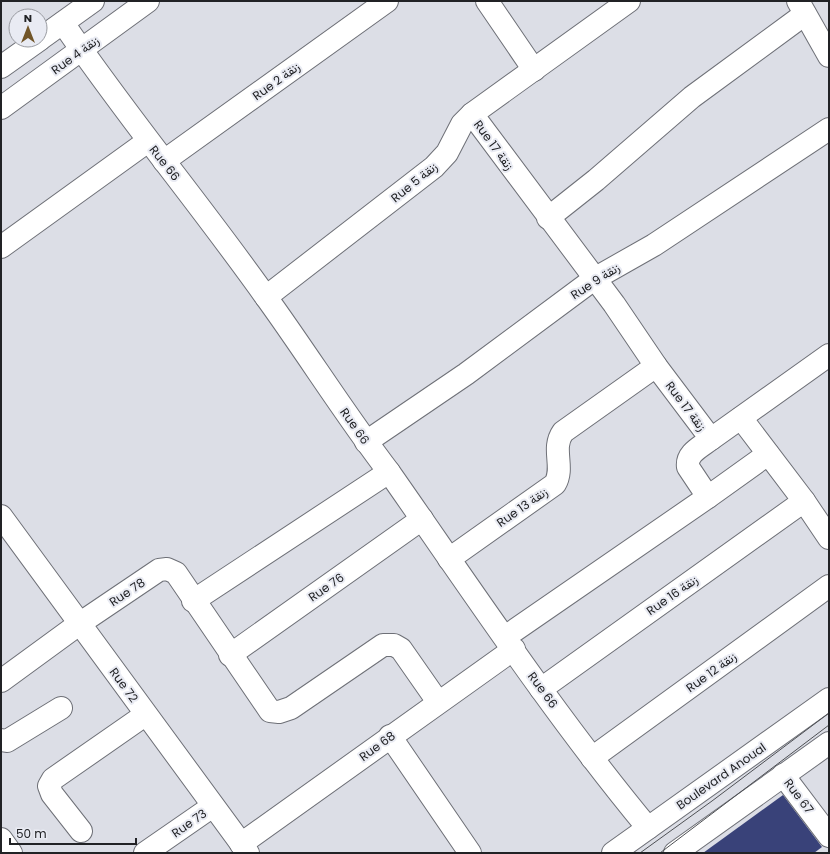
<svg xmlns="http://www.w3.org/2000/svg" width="830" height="854" viewBox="0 0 830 854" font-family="Poppins,Vazirmatn,sans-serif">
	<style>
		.building { fill: #394279 }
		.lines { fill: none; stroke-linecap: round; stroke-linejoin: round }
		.minor-casing { stroke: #6e7077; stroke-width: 24 }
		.minor { stroke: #fff; stroke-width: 22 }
		.tram { stroke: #4e5054; stroke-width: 1 }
		.labels { text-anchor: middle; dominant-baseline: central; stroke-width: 4; stroke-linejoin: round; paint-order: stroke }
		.street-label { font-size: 12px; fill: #212225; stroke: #e9ebf3 }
	</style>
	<rect width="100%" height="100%" fill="#dcdee6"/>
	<polygon class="building" points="783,795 822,847 814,853 703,853"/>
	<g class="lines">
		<g class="minor-casing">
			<g id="minor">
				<polyline points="487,1 534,70"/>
				<polyline points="798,1 829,56"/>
				<path d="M63 23C127 117 200 204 266 297 308 355 346 416 389 472 473 592 555 716 648 828"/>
				<polyline points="40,39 93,1"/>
				<polyline points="1,67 39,40"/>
				<polyline points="1,108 148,1"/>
				<path d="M472 114 614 304 656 366 711 439C701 447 686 453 688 467L708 497 505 637"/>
				<polyline points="164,161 387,1"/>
				<polyline points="548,218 596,180 692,97 805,14"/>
				<polyline points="1,247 148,141"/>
				<polyline points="266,297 434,167 447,153 462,124 472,114 629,1"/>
				<polyline points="741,418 804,501 829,538"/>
				<polyline points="711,439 829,355"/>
				<polyline points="366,442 466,374 594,279 654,245 829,129"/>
				<polyline points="708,497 768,454"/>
				<polyline points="1,516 248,853"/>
				<path d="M449 559 555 484C565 467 551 449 563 432L656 366"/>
				<polyline points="193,601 389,472"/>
				<polyline points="230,655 422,519"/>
				<polyline points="1,681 79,624 159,570 167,569 176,573 270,711 279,712 291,708 383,645 394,645 401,649 438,702"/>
				<polyline points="541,689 804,501"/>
				<polyline points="390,736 470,853"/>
				<polyline points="1,740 7,741 61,708"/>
				<polyline points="592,758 829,586"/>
				<polyline points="783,775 829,836"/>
				<polyline points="81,831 52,794 49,786 53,779 145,715"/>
				<polyline points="1,839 11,853"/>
				<polyline points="241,844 514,649"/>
				<polyline points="145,853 213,806"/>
				<polyline points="613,853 829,699"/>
				<polyline points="675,853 829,743"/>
			</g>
		</g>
		<use href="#minor" class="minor"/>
		<g class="tram">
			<polyline points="640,853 712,801 829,713"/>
			<polyline points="660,853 829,725"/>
		</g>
	</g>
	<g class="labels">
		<g class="street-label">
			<text transform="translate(75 55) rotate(-36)">Rue 4 زنقة</text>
			<text transform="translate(276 81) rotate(-36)">Rue 2 زنقة</text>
			<text transform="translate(494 145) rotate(54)">Rue 17 زنقة</text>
			<text transform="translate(165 163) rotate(52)">Rue 66</text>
			<text transform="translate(414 182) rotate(-39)">Rue 5 زنقة</text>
			<text transform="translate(595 281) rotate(-33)">Rue 9 زنقة</text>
			<text transform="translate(686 406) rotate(53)">Rue 17 زنقة</text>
			<text transform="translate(355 426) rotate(55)">Rue 66</text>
			<text transform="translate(522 507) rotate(-35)">Rue 13 زنقة</text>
			<text transform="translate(326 587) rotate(-35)">Rue 76</text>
			<text transform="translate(127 592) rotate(-34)">Rue 78</text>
			<text transform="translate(672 595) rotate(-35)">Rue 16 زنقة</text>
			<text transform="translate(711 672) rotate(-36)">Rue 12 زنقة</text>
			<text transform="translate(124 685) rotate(54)">Rue 72</text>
			<text transform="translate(543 690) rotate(54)">Rue 66</text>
			<text transform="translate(377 746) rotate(-36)">Rue 68</text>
			<text transform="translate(721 776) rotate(-35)">Boulevard Anoual</text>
			<text transform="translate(799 796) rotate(53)">Rue 67</text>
			<text transform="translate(189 823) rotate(-35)">Rue 73</text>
		</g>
	</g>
	<rect width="830" height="854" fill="none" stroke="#212225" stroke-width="4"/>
	<g transform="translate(28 28)"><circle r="19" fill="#e9ebf3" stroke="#999ba1"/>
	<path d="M0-3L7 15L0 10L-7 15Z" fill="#715528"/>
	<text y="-6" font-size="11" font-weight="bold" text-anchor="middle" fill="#212225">N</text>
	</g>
	<path d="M10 838v6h126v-6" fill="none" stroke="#212225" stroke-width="2"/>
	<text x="16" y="838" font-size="12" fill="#212225" stroke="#e9ebf3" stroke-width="3" paint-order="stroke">50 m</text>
</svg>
